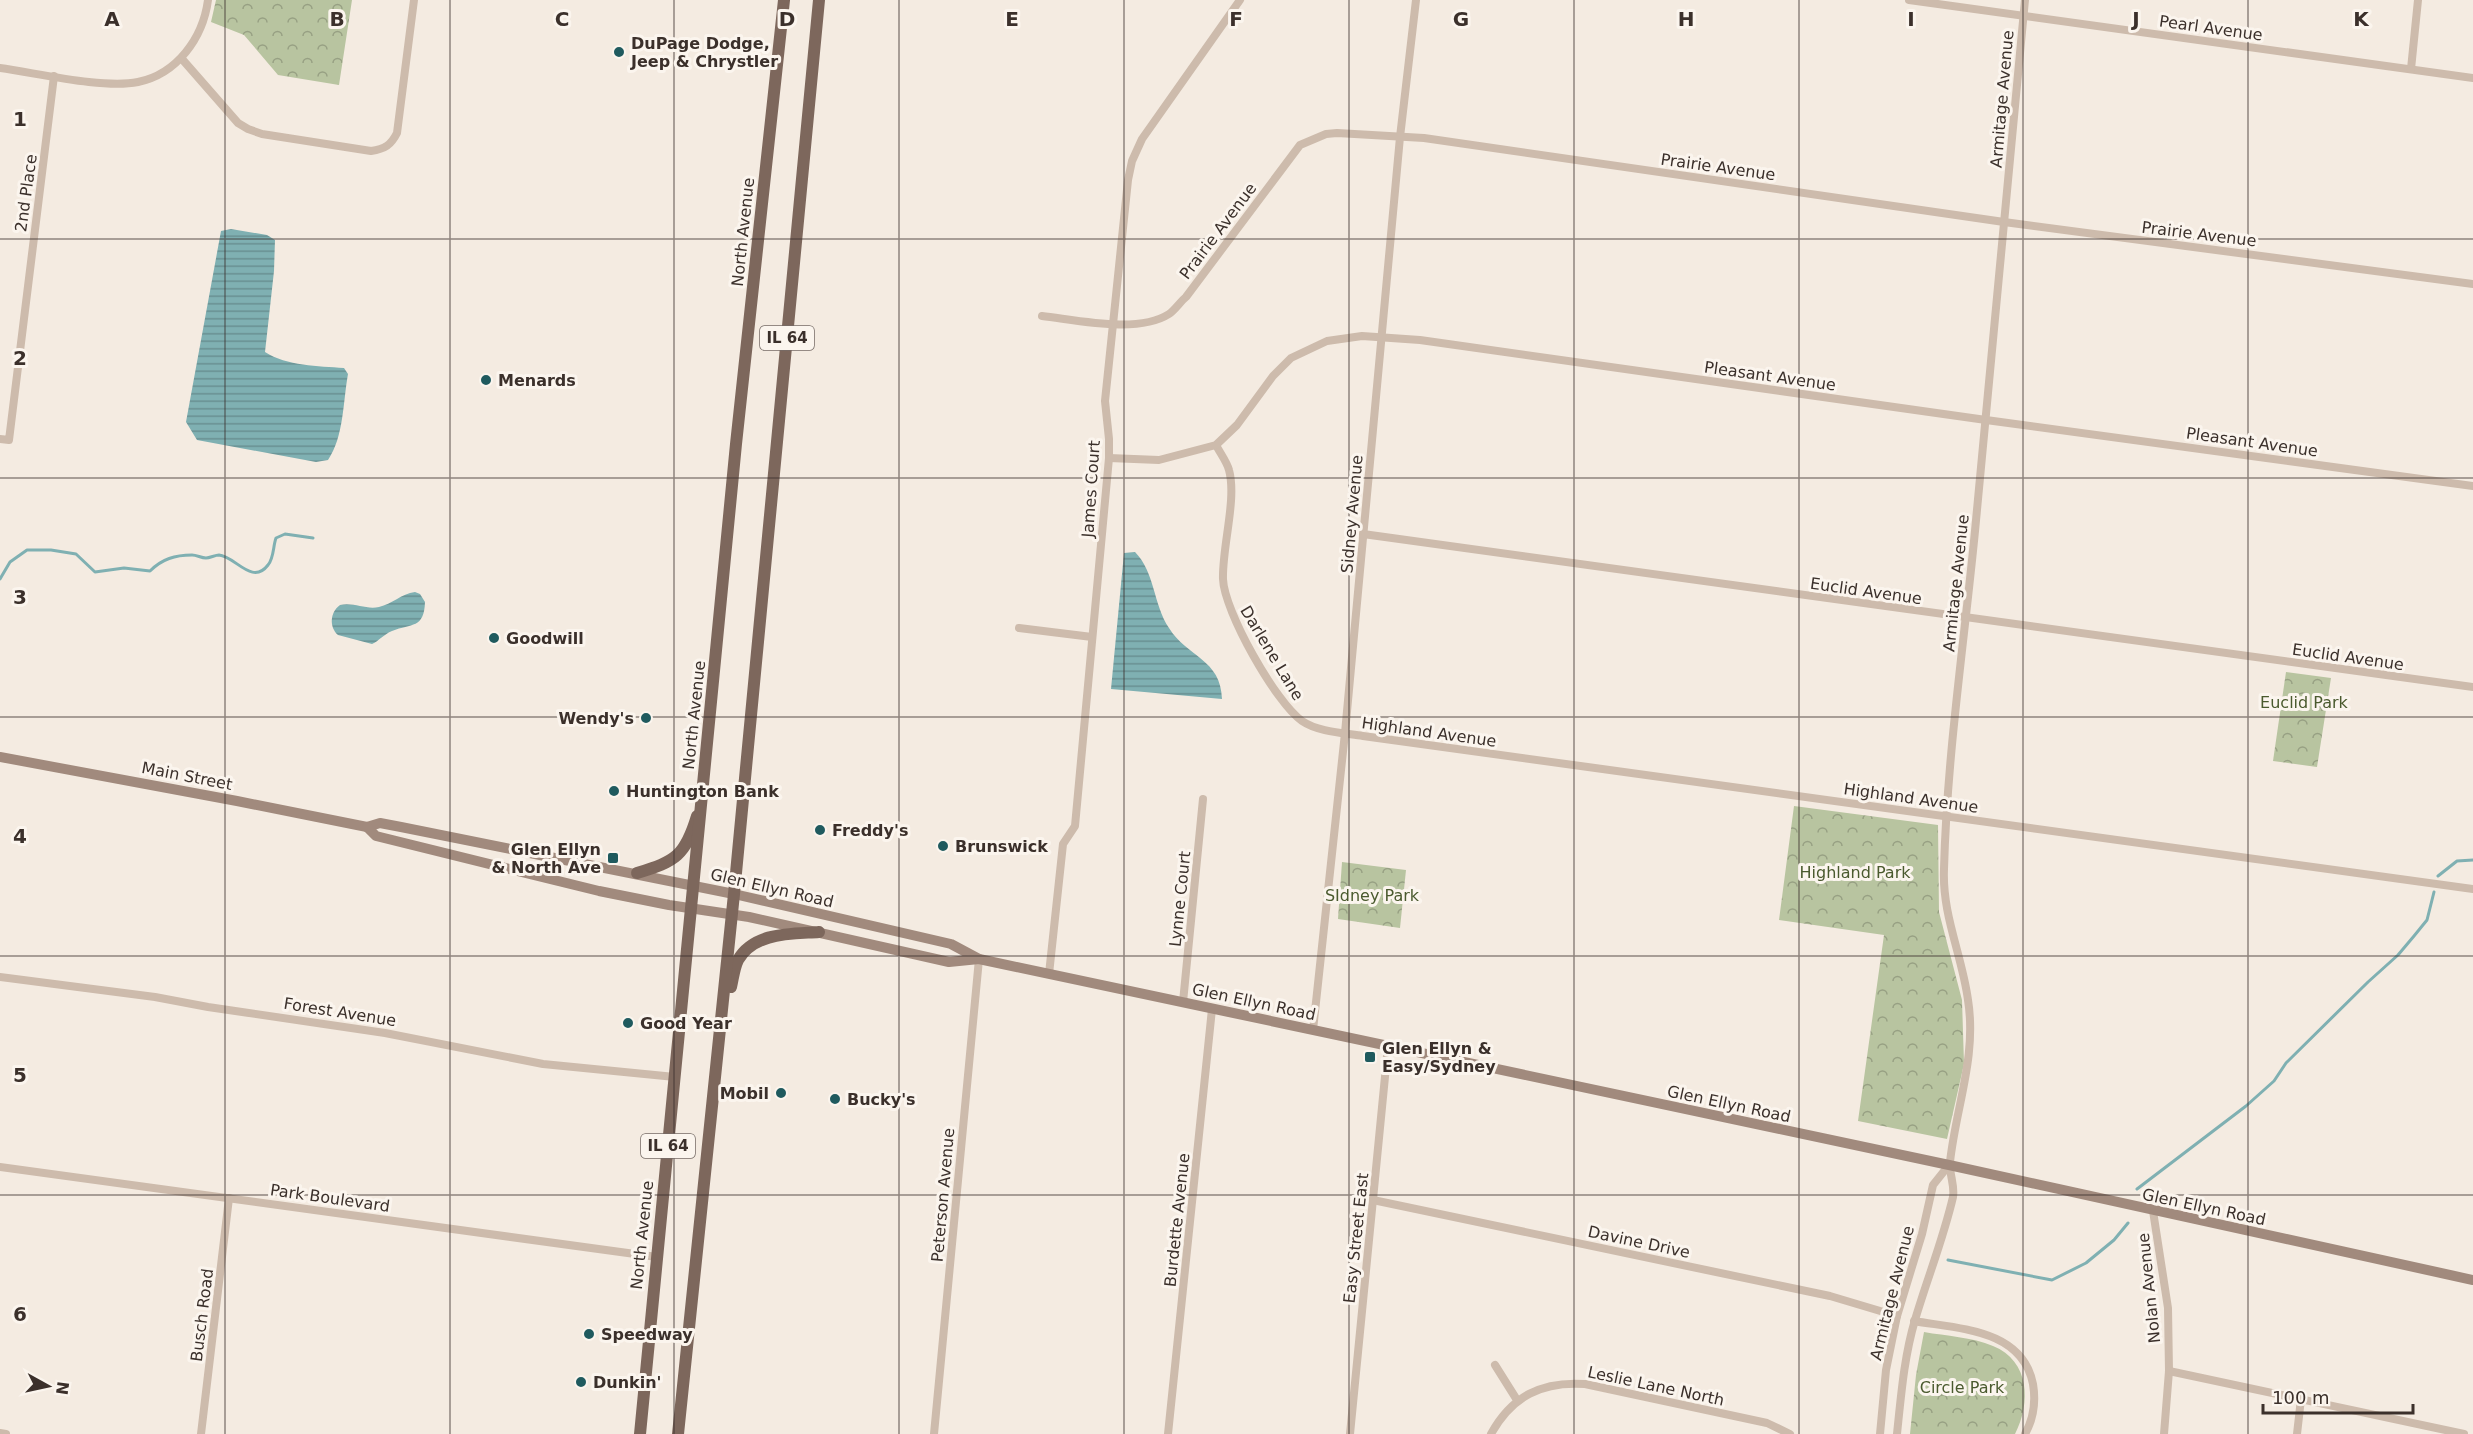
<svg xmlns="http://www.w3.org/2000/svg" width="2473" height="1434" viewBox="0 0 2473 1434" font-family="'DejaVu Sans',sans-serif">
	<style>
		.park { fill: url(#park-crowns) }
		.water { fill: url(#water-rules) }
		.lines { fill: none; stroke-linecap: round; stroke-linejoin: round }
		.stream { stroke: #7fb0b2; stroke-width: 3 }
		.street { stroke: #cdbbac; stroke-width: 8 }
		.secondary { stroke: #a18a7d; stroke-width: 10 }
		.primary { stroke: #7d675c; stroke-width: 12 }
		.grid { fill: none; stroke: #3b302b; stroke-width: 1.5; stroke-opacity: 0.55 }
		.poi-dot { fill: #1f5a5e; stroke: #fbf5ee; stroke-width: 2 }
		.labels { text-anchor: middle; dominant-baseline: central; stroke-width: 6; stroke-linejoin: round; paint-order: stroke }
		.shield { fill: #fbf5ee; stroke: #756b66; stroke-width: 1.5 }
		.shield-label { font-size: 15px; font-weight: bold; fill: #3b302b }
		.street-label { font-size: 16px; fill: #3b302b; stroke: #fbf5ee }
		.poi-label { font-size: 16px; font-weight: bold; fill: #3b302b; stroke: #fbf5ee; text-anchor: start }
		.park-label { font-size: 16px; fill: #4a5a2e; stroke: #fbf5ee }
		.grid-label { font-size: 20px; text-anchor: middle; font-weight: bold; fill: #3b302b; stroke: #fbf5ee; stroke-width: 6; stroke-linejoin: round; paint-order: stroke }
	</style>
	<defs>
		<pattern id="park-crowns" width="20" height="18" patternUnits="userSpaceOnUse" patternTransform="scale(1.5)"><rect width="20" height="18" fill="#b8c4a0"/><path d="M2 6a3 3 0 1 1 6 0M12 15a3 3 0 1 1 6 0" fill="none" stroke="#97a083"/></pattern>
		<pattern id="water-rules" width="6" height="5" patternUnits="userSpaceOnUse" patternTransform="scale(1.5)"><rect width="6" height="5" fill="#7fb0b2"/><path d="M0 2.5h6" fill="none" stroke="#699091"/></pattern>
	</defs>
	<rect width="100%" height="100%" fill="#f4ebe1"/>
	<g class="park">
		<polygon points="216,0 352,0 339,85 278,75 244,35 211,22"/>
		<polygon points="2286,672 2331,678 2317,767 2273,761"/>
		<polygon points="1794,806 1938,825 1939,912 1962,1000 1964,1064 1947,1139 1858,1121 1884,935 1779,920"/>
		<polygon points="1342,862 1406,870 1400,928 1338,919"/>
		<path d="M1924 1332C1946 1336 1972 1337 1993 1346 2030 1361 2031 1403 2015 1434H1910L1916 1375Z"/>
	</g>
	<g class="water">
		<path d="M231 229 267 235 275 240 274 271 265 352C287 366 318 366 344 368L348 374C343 401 344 437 328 460L316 462 197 440 186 422 221 231Z"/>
		<path d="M1135 552C1155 572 1153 604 1169 628 1187 657 1221 659 1222 699L1111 689 1124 553Z"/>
		<path d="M415 592 420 594 425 602C424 629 412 623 392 631 384 634 379 641 372 644L338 635C329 627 330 612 340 605 354 602 366 610 379 607 392 604 401 594 415 592Z"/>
	</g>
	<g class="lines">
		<g class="stream">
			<path d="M0 579 10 562 27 550H51L76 554 95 572 124 568 150 571C162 559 175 555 192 555 197 555 201 558 206 558 210 558 215 555 219 555 235 556 252 586 268 565 274 558 273 546 276 538L285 534 313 538"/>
			<polyline points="2438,876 2457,861 2473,860"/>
			<polyline points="2137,1189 2246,1106 2274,1081 2286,1063 2368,982 2398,955 2414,936 2427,920 2434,892"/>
			<polyline points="1948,1260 2052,1280 2086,1263 2114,1240 2128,1223"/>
		</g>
		<g class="street">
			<polyline points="1909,0 2473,78"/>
			<path d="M182 59 238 123 248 129 262 134 371 151C385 149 391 145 397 133L414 0"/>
			<path d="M0 68C37 73 103 89 138 82 177 74 203 38 208 0"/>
			<polyline points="2411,69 2418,0"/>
			<path d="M1042 316C1077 320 1138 334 1169 314 1175 310 1180 302 1186 297L1300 145 1326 134 1337 133 1424 138 2004 222 2473 284"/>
			<polyline points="0,439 9,440 54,76"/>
			<path d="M1216 445C1220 453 1227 462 1229 470 1237 499 1222 547 1223 579 1224 611 1276 703 1302 721 1318 732 1344 733 1363 736L2473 889"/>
			<polyline points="1109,458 1159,460 1216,445 1237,425 1273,376 1291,358 1327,341 1362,336 1420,340 1986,420 2473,486"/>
			<polyline points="1363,534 2473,687"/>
			<polyline points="1019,628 1092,637"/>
			<polyline points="1049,974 1063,844 1075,826 1109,458 1109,439 1105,401 1128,180 1132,161 1142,139 1240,0"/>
			<polyline points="0,977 155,997 208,1007 385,1033 543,1064 675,1077"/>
			<polyline points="1183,1002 1203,799"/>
			<polyline points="1313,1030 1345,733 1400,137 1416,0"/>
			<polyline points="0,1167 657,1257"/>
			<polyline points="1373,1200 1830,1296 1897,1316"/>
			<polyline points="2153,1211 2168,1308 2169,1371 2164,1434"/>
			<path d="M1914 1321C1959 1329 2022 1329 2033 1384 2036 1402 2034 1418 2025 1434"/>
			<polyline points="1495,1365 1517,1400"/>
			<polyline points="2169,1371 2464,1434"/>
			<polyline points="0,1433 6,1434"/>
			<polyline points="201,1434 229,1198"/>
			<polyline points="934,1434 979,959"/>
			<polyline points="1168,1434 1212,1009"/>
			<polyline points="1350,1434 1388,1046"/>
			<path d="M1491 1434C1512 1396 1542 1381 1585 1384L1767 1423 1790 1434"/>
			<polyline points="1880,1434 1886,1370 1897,1316 1922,1234 1933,1185 1949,1165"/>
			<path d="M1897 1434C1901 1396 1904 1357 1915 1320 1927 1279 1943 1240 1953 1197 1955 1185 1949 1174 1950 1162 1956 1107 1977 1056 1968 1000 1962 955 1942 915 1944 869 1947 756 1964 644 1975 531 1993 354 2007 177 2025 0"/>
			<polyline points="2297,1434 2301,1399"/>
		</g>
		<g class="secondary">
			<polyline points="0,757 237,801 367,827 380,823 401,827 734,894 951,944 979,959 1949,1165 2473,1280"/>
			<polyline points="367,827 376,836 599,891 669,905 749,917 949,962 979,959"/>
		</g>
		<g class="primary">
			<path d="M637 873C676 861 685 856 697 816"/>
			<path d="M731 987C733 979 734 968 738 960 754 932 791 934 819 932"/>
			<polyline points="640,1434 736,444 784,0"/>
			<polyline points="678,1434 734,894 819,0"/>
		</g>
	</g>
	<path class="grid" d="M225 0V1434M450 0V1434M674 0V1434M899 0V1434M1124 0V1434M1349 0V1434M1574 0V1434M1799 0V1434M2023 0V1434M2248 0V1434M0 239H2473M0 478H2473M0 717H2473M0 956H2473M0 1195H2473"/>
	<g class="poi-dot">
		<circle cx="619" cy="52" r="6"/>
		<circle cx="486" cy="380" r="6"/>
		<circle cx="494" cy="638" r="6"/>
		<circle cx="646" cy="718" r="6"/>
		<circle cx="614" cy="791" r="6"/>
		<circle cx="820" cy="830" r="6"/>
		<circle cx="943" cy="846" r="6"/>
		<rect x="607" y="852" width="12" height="12" rx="3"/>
		<circle cx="628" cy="1023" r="6"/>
		<rect x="1364" y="1051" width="12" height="12" rx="3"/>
		<circle cx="781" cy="1093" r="6"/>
		<circle cx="835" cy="1099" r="6"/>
		<circle cx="589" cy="1334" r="6"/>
		<circle cx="581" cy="1382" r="6"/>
	</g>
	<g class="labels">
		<g class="shield">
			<rect x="760" y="326" width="54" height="24" rx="4.5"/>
			<rect x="641" y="1134" width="54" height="24" rx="4.5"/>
		</g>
		<g class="shield-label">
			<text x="787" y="338">IL 64</text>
			<text x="668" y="1146">IL 64</text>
		</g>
		<g class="street-label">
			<text transform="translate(2211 28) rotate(8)">Pearl Avenue</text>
			<text transform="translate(2002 99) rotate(-85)">Armitage Avenue</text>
			<text transform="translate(1718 167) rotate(8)">Prairie Avenue</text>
			<text transform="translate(26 193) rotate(-82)">2nd Place</text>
			<text transform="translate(1218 231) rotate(-53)">Prairie Avenue</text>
			<text transform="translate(743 232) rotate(-84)">North Avenue</text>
			<text transform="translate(2199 234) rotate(7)">Prairie Avenue</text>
			<text transform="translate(1770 376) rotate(8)">Pleasant Avenue</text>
			<text transform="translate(2252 442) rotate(8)">Pleasant Avenue</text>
			<text transform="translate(1091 489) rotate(-86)">James Court</text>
			<text transform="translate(1352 514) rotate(-85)">Sidney Avenue</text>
			<text transform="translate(1956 583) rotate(-84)">Armitage Avenue</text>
			<text transform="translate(1866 591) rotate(8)">Euclid Avenue</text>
			<text transform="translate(1272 653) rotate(59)">Darlene Lane</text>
			<text transform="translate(2348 657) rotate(8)">Euclid Avenue</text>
			<text transform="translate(694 715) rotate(-84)">North Avenue</text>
			<text transform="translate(1429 732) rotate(8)">Highland Avenue</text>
			<text transform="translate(187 776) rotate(11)">Main Street</text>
			<text transform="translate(1911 798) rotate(8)">Highland Avenue</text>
			<text transform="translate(772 888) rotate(13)">Glen Ellyn Road</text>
			<text transform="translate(1180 899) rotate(-84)">Lynne Court</text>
			<text transform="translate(1254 1002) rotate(12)">Glen Ellyn Road</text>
			<text transform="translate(340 1012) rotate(9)">Forest Avenue</text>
			<text transform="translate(1729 1104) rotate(12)">Glen Ellyn Road</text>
			<text transform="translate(943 1195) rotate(-85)">Peterson Avenue</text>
			<text transform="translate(330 1198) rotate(8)">Park Boulevard</text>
			<text transform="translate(2204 1207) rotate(12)">Glen Ellyn Road</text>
			<text transform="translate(1177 1220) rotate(-84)">Burdette Avenue</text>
			<text transform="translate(642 1235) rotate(-84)">North Avenue</text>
			<text transform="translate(1356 1238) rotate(-84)">Easy Street East</text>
			<text transform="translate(1639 1242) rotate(12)">Davine Drive</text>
			<text transform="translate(2149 1288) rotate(-96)">Nolan Avenue</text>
			<text transform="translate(1892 1293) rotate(-76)">Armitage Avenue</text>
			<text transform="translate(202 1315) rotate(-83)">Busch Road</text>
			<text transform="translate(1656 1386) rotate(12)">Leslie Lane North</text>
		</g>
		<g class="poi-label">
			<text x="631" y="43">DuPage Dodge,<tspan x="631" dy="18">Jeep &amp; Chrystler</tspan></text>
			<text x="498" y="380">Menards</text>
			<text x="506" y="638">Goodwill</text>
			<text x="634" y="718" text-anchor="end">Wendy's</text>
			<text x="626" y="791">Huntington Bank</text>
			<text x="832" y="830">Freddy's</text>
			<text x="955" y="846">Brunswick</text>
			<text x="601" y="849" text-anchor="end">Glen Ellyn<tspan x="601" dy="18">&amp; North Ave</tspan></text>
			<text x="640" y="1023">Good Year</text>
			<text x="1382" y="1048">Glen Ellyn &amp;<tspan x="1382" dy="18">Easy/Sydney</tspan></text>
			<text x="769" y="1093" text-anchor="end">Mobil</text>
			<text x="847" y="1099">Bucky's</text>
			<text x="601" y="1334">Speedway</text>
			<text x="593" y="1382">Dunkin'</text>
		</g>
		<g class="park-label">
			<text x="2304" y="702">Euclid Park</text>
			<text x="1855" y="872">Highland Park</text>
			<text x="1372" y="895">SIdney Park</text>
			<text x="1962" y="1387">Circle Park</text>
		</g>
	</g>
	<g class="grid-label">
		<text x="112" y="26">A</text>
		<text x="337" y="26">B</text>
		<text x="562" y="26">C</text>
		<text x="787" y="26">D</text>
		<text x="1012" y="26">E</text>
		<text x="1236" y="26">F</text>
		<text x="1461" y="26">G</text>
		<text x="1686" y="26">H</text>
		<text x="1911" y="26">I</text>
		<text x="2136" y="26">J</text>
		<text x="2361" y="26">K</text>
		<text x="20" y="126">1</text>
		<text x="20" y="365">2</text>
		<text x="20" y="604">3</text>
		<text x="20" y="843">4</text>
		<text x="20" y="1082">5</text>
		<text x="20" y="1321">6</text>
	</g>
	<g transform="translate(48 1386) rotate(98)" stroke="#fbf5ee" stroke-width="4.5" paint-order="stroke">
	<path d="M0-4.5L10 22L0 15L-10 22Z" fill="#3b302b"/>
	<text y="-9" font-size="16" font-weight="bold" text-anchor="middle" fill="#3b302b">N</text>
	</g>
	<path d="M2263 1404v9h150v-9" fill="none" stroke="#3b302b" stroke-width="3"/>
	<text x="2272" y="1404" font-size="18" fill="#3b302b" stroke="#fbf5ee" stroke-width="4.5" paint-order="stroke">100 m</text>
</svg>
